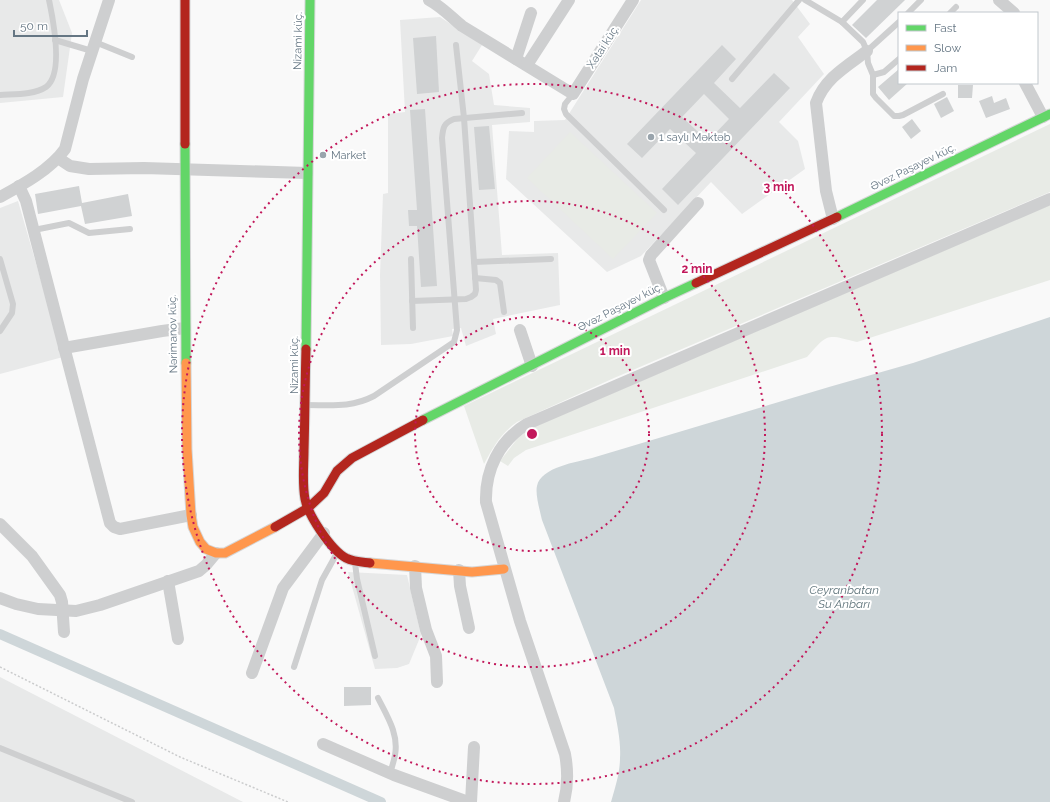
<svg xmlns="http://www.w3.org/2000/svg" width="1050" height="802" viewBox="0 0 1050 802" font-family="Raleway,sans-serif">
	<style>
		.built { fill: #e8e9e9 }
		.green { fill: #e8ebe6 }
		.water { fill: #ced6d9 }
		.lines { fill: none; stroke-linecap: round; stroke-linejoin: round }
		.canal { stroke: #ced6d9; stroke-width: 10 }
		.building { fill: #d0d2d3; fill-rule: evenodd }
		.fast-casing { stroke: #d5d6d7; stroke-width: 11 }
		.slow-casing { stroke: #d5d6d7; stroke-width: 11 }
		.jam-casing { stroke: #d5d6d7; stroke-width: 11 }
		.path { stroke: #cbcccd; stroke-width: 1.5; stroke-dasharray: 2 2; stroke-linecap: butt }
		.lane { stroke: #cecfd0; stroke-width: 6 }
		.street { stroke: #cecfd0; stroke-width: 12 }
		.fast { stroke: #63d668; stroke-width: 9 }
		.slow { stroke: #ff974d; stroke-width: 9 }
		.jam { stroke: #b3261e; stroke-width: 9 }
		.ring { fill: none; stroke: #c2185b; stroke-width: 2; stroke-dasharray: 2 4 }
		.poi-dot { fill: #99a4ac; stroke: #fff; stroke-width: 1.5 }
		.labels { text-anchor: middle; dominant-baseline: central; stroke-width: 4; stroke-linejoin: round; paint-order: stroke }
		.street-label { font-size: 11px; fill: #657683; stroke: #fff }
		.poi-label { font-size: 11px; fill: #657683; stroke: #fff; text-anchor: start }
		.water-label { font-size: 12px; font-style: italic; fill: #60757c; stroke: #fff }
		.centre { fill: #c2185b; stroke: #fff; stroke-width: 2 }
		.ring-label { font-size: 12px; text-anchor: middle; font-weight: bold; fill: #c2185b; stroke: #fff; stroke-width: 4; stroke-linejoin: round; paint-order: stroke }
	</style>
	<rect width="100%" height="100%" fill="#f9f9f9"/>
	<g class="built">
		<polygon points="0,0 59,0 72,33 63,97 0,103"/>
		<polygon points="641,0 792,0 810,24 798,37 824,74 779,122 798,141 805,169 742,214 711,182 641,256 607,272 506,179 509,131 534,132 534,121 565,120"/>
		<polygon points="440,17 482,45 472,61 489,74 494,105 530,108 530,122 492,125 502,255 558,253 560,305 493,319 496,334 466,346 461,328 452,329 453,336 411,344 381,345 380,275 383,194 388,193 388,114 405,112 400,20"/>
		<polygon points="18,201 63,357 0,374 0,208"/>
		<polygon points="348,572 407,575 421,635 409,664 397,668 375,669"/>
		<polygon points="0,677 243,802 0,802"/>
	</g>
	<g class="green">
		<path d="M1050 124V192L614 378 517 422C500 434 494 446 484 464L464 406Z"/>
		<polygon points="570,132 657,213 613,259 527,178"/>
		<path d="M1050 205V280L857 342C826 334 828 333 807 357L526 450 514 458 508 466 500 461 518 438 529 429Z"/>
	</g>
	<path class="water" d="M1050 317V802H611C615 788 620 773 620 758 621 741 617 724 614 708L542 520C540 511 535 494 537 486 541 467 577 462 592 458L829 387 913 363Z"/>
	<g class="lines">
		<polyline class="canal" points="0,634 381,802"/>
	</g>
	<g class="building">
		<polygon points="877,0 905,0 866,38 852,25"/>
		<polygon points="436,36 439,92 417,94 413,38"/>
		<path d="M722 45 736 59 714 83 740 108 774 73 790 88 678 205 662 189 696 153 670 129 642 158 627 144ZM704 94 729 119 708 141 682 117Z"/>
		<polygon points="899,69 899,83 908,83 889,100 878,87"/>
		<polygon points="958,85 973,85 972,98 958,98"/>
		<polygon points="992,96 994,103 1006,98 1010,109 986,118 979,101"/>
		<polygon points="947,97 954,111 941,118 934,104"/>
		<polygon points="425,109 437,286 421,287 417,226 409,226 408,210 417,210 410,110"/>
		<polygon points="912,119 921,131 911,139 902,127"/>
		<polygon points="489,126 495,189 479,190 474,127"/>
		<polygon points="79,186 82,203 128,194 132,216 85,224 81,206 38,214 35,194"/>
		<polygon points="344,687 371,687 371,705 344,706"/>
	</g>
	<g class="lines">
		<g class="fast-casing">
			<g id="fast">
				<polyline points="185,144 186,363"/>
				<polyline points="837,217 1050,114"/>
				<polyline points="306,349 310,0"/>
				<polyline points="423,420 664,298 696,283"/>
			</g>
		</g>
		<g class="slow-casing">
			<g id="slow">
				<polyline points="186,363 187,449 191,515 193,527 200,542 206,549 216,553 225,553 275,527"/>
				<polyline points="370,563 472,572 504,569"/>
			</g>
		</g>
		<g class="jam-casing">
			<g id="jam">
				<polyline points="185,0 185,144"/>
				<polyline points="696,283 837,217"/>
				<path d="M306 349C305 382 305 416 304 450 304 465 302 483 305 499 308 515 331 550 346 558 354 562 362 562 370 563"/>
				<polyline points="275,527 308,508 324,493 337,471 352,458 423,420"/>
			</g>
		</g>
		<polyline class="path" points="0,667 180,757 288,802"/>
		<g class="lane">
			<polyline points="805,0 842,22 863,42 867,51 868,63 873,75 873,94 876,98 894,116 899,116 903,115 943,94"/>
			<polyline points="908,13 921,0"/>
			<polyline points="950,13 956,7"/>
			<polyline points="842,22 863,0"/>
			<polyline points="55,40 92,51"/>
			<polyline points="95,42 132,57"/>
			<polyline points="867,51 899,22"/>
			<polyline points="873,75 884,72 899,59"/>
			<polyline points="732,79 799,0"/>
			<polyline points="573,94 565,104 564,109 566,114 664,210"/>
			<path d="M0 95C14 94 34 95 46 87 64 74 53 19 49 0"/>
			<polyline points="34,230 69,223 89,233 130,229"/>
			<polyline points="0,259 13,304 12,313 0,331"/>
			<polyline points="411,259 413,328"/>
			<polyline points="474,262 551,259"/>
			<polyline points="475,278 496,280 500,283 504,312"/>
			<polyline points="412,301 466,299 471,297 475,294 476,290 464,118 456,45"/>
			<path d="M306 405C331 405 351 408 374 396L454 342 457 330 442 138C443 127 444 123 454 119L522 113"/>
			<polyline points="355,563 357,579 375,656"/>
			<polyline points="294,667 322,580 337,553"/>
			<path d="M378 698C387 716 399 734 395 755 394 761 392 767 390 773"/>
			<polyline points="0,748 132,802"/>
		</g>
		<g class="street">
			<path d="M429 0C442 7 451 17 462 26L573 94 633 0"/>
			<polyline points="999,0 1014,13"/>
			<polyline points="516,59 531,13"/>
			<polyline points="527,65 569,0"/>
			<polyline points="1025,83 1043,117"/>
			<polyline points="58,158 70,166 89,169 144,168 307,173"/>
			<polyline points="19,186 26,201 110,523 114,527 120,529 191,515"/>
			<path d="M0 197C22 185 50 170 65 149L83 79 109 0"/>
			<path d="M833 219 826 191 816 103C825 78 847 66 867 51"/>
			<polyline points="664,298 649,260 651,255 698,203"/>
			<polyline points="520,330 532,366"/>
			<polyline points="64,348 162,331 185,328"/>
			<polyline points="0,524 32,556 60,595 62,602 64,632"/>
			<polyline points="415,566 416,588 426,630 436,656 437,682"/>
			<polyline points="459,570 460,586 469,628"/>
			<polyline points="168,581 178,639"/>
			<polyline points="0,598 16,604 38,609 76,611 100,605 199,571 206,565 216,553"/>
			<polyline points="252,673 283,588 324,533"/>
			<polyline points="323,744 394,775 468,802"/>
			<polyline points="471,802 474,747"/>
			<path d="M564 802C568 786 568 770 565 754L520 621 486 502C485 470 499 441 527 424L1050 199"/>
		</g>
		<use href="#fast" class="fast"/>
		<use href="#slow" class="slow"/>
		<use href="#jam" class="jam"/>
	</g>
	<g class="ring">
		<circle cx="532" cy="434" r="117"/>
		<circle cx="532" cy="434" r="233"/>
		<circle cx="532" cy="434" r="350"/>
	</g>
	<g class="poi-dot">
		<circle cx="651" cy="137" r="4"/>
		<circle cx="323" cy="155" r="4"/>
	</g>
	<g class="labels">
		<g class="street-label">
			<text transform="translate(298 41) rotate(-89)">Nizami küç.</text>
			<text transform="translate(603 47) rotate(-57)">Xətai küç.</text>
			<text transform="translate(913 167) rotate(-26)">Əvəz Paşayev küç.</text>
			<text transform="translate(620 307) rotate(-27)">Əvəz Paşayev küç.</text>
			<text transform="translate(173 334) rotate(-91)">Nərimanov küç.</text>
			<text transform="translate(294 365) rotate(-90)">Nizami küç.</text>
		</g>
		<g class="poi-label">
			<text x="659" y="137">1 saylı Məktəb</text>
			<text x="331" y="155">Market</text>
		</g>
		<g class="water-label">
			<text x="844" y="590">Ceyranbatan<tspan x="844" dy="14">Su Anbarı</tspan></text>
		</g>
	</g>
	<circle cx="532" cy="434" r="6" class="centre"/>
	<g class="ring-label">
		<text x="779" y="191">3 min</text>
		<text x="697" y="273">2 min</text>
		<text x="615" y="355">1 min</text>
	</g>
	<rect x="898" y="12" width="140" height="72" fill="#ffffff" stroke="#c1c8cd"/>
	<rect x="906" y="25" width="20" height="6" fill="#63d668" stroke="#c1c8cd"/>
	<text x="934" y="32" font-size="12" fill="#657683">Fast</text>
	<rect x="906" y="45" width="20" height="6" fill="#ff974d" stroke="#c1c8cd"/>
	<text x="934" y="52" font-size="12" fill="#657683">Slow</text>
	<rect x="906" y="65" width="20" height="6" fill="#b3261e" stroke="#c1c8cd"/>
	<text x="934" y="72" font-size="12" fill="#657683">Jam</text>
	<path d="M14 30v6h73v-6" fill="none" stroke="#657683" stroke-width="2"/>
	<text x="20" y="30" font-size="12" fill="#657683" stroke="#ffffff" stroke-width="3" paint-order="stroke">50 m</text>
</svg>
